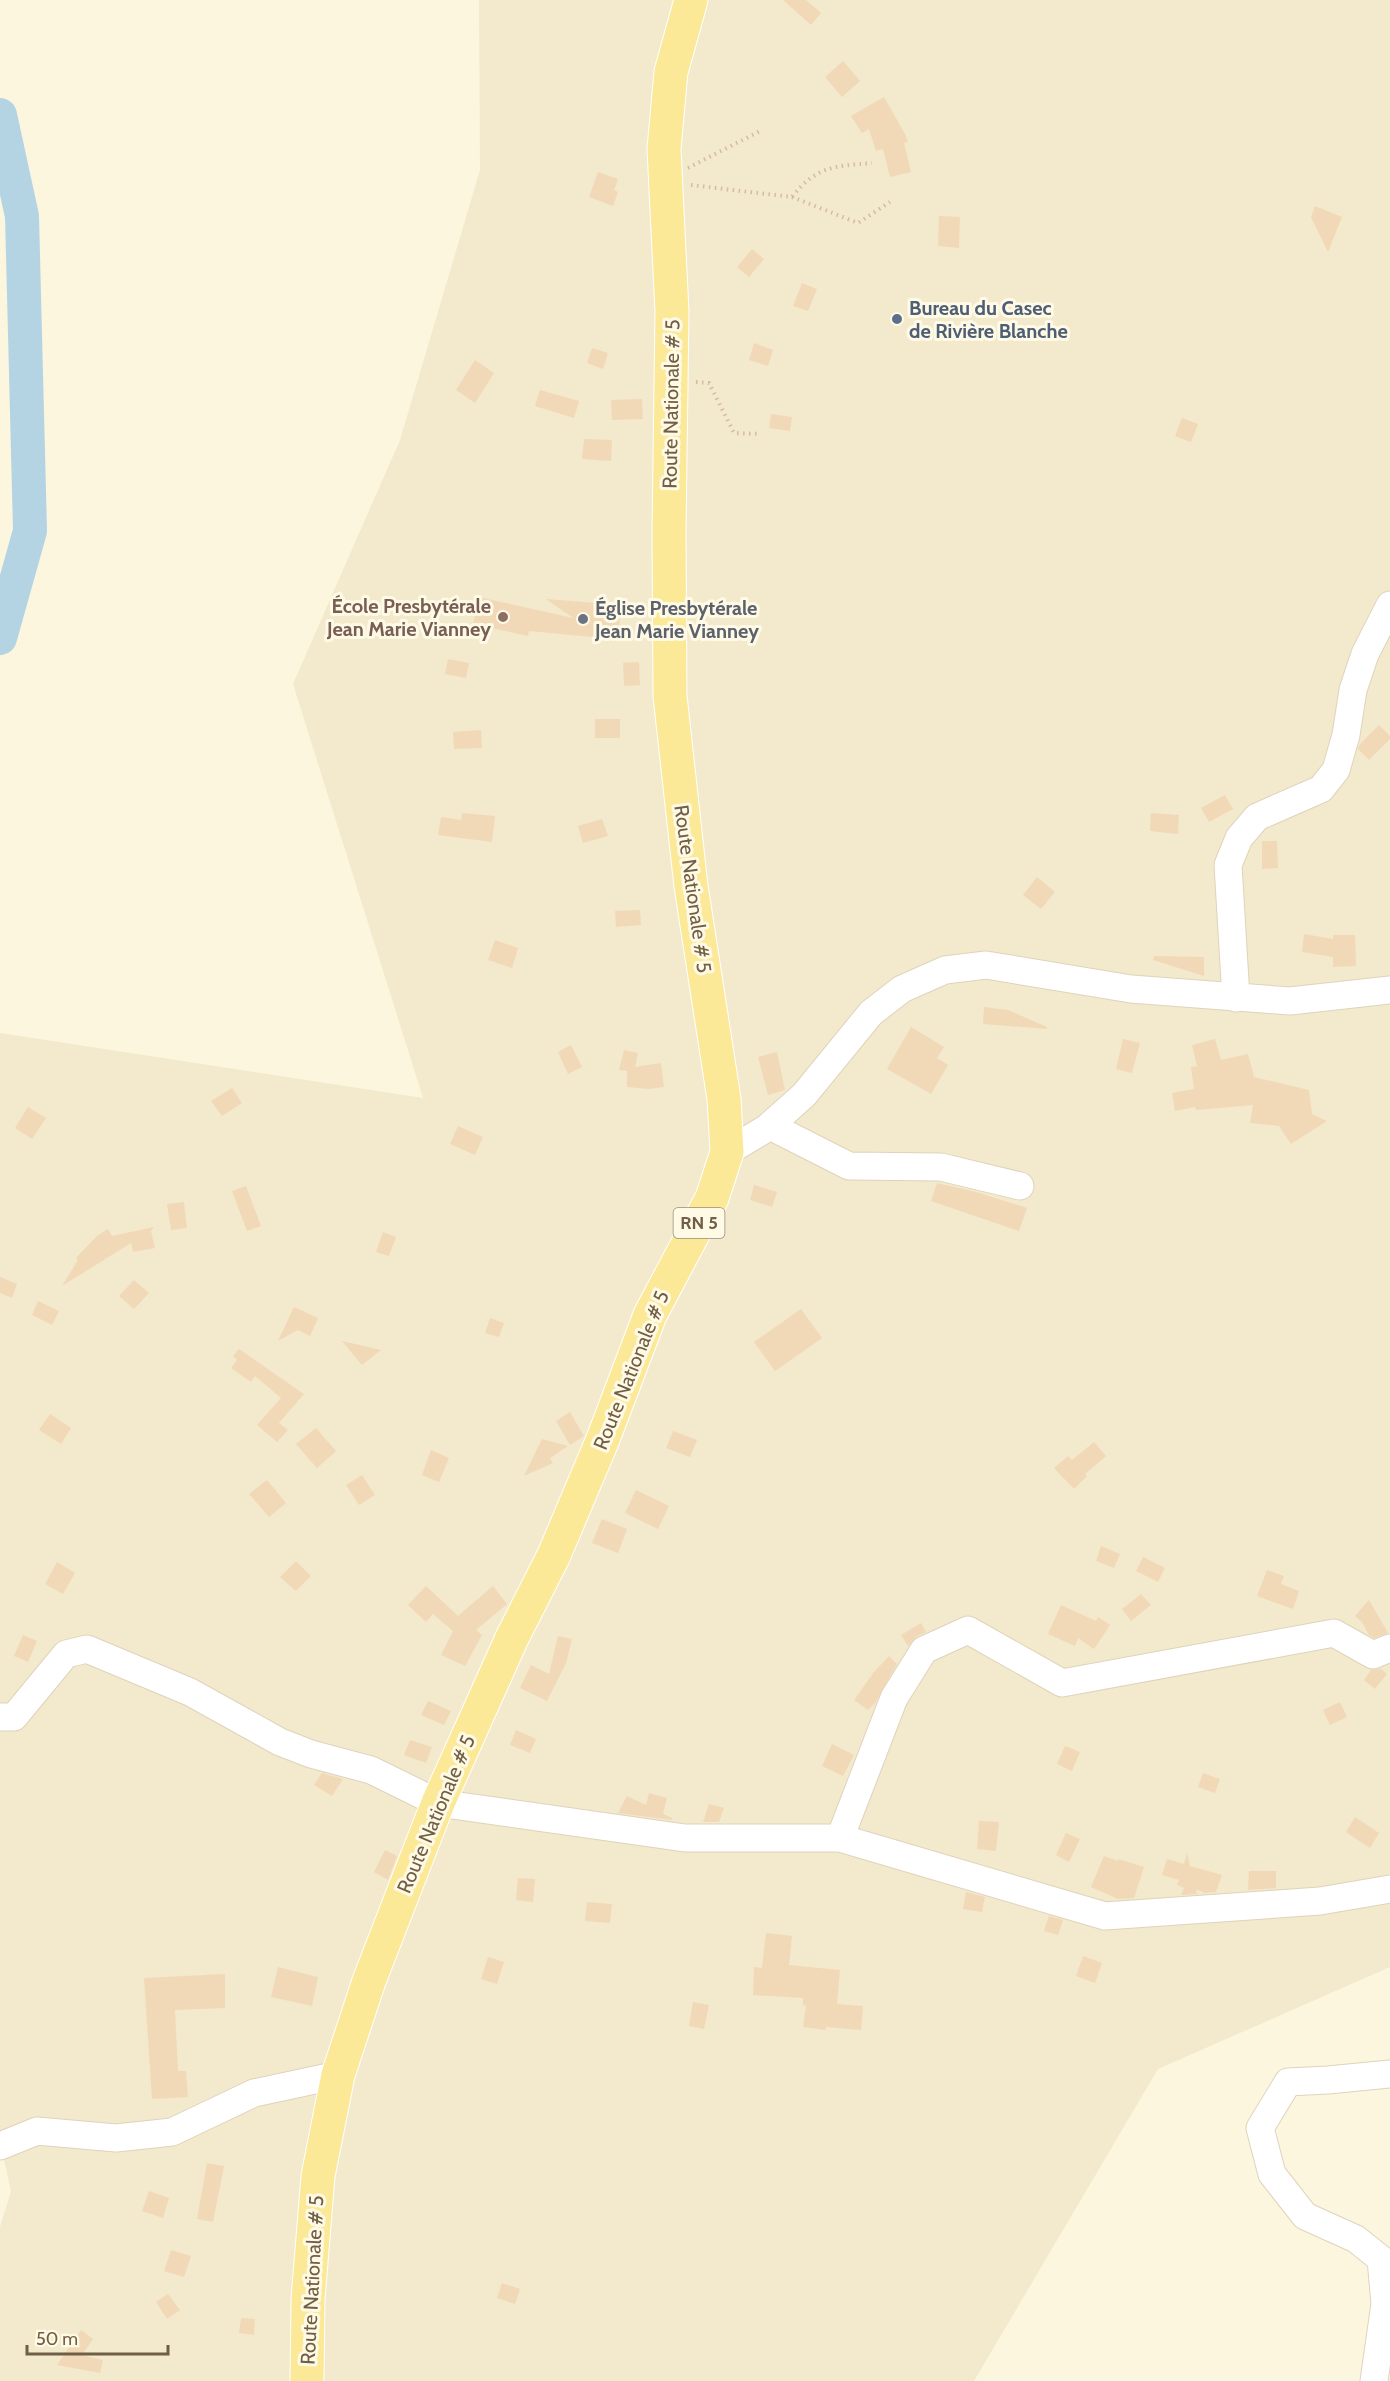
<svg xmlns="http://www.w3.org/2000/svg" width="1390" height="2381" viewBox="0 0 1390 2381" font-family="Cabin,sans-serif">
	<style>
		.residential { fill: #f3e9cd }
		.lines { fill: none; stroke-linecap: round; stroke-linejoin: round }
		.river { stroke: #b4d4e4; stroke-width: 34 }
		.building { fill: #f1d9b7 }
		.minor-casing { stroke: #dfd3bb; stroke-width: 29 }
		.major-casing { stroke: #fff; stroke-width: 35 }
		.path { stroke: #d5bc9b; stroke-width: 4; stroke-dasharray: 1.5 4.5; stroke-linecap: butt }
		.minor { stroke: #fff; stroke-width: 27 }
		.major { stroke: #fbe997; stroke-width: 33 }
		.service-dot { fill: #5c6f8a; stroke: #fffae5; stroke-width: 2 }
		.education-dot { fill: #8d6e63; stroke: #fffae5; stroke-width: 2 }
		.worship-dot { fill: #6b7280; stroke: #fffae5; stroke-width: 2 }
		.labels { text-anchor: middle; dominant-baseline: central; stroke-width: 6; stroke-linejoin: round; paint-order: stroke }
		.shield { fill: #fffae5; stroke: #9c8d76; stroke-width: 1.5 }
		.shield-label { font-size: 18px; font-weight: bold; fill: #715e47 }
		.service-label { font-size: 20px; font-weight: bold; fill: #4e5e75; stroke: #fffae5; text-anchor: start }
		.street-label { font-size: 20px; fill: #715e47; stroke: #fffae5 }
		.education-label { font-size: 20px; font-weight: bold; fill: #785e54; stroke: #fffae5; text-anchor: end }
		.worship-label { font-size: 20px; font-weight: bold; fill: #5b616d; stroke: #fffae5; text-anchor: start }
	</style>
	<rect width="100%" height="100%" fill="#fcf6df"/>
	<polygon class="residential" points="479,0 1390,0 1390,1967 1158,2069 974,2381 0,2381 0,2227 11,2191 0,2142 0,1033 423,1098 293,684 400,440 480,170"/>
	<g class="lines">
		<polyline class="river" points="0,115 22,216 30,531 0,638"/>
	</g>
	<g class="building">
		<polygon points="783,0 806,0 821,13 811,25"/>
		<polygon points="843,61 860,81 842,97 825,77"/>
		<polygon points="884,97 905,134 908,142 904,143 911,172 890,177 883,149 876,151 869,129 862,133 851,116"/>
		<polygon points="598,172 618,179 614,190 618,192 613,206 589,197"/>
		<polygon points="1315,206 1342,217 1328,252 1311,217"/>
		<polygon points="939,216 960,217 959,248 938,246"/>
		<polygon points="752,249 764,259 749,277 737,267"/>
		<polygon points="802,283 817,289 808,311 793,306"/>
		<polygon points="754,343 773,350 768,366 749,360"/>
		<polygon points="592,348 608,353 603,369 587,363"/>
		<polygon points="475,360 494,373 475,403 456,390"/>
		<polygon points="540,390 579,401 574,418 535,406"/>
		<polygon points="642,399 643,419 612,420 611,400"/>
		<polygon points="771,414 792,417 790,431 769,428"/>
		<polygon points="1182,418 1198,424 1191,442 1175,436"/>
		<polygon points="584,439 612,440 611,461 582,459"/>
		<polygon points="479,597 573,618 546,599 621,605 619,629 626,631 624,640 529,631 528,636 473,624"/>
		<polygon points="448,659 469,663 466,678 445,674"/>
		<polygon points="639,662 640,685 624,686 623,663"/>
		<rect x="595" y="719" width="25" height="19"/>
		<polygon points="1379,725 1390,736 1390,739 1369,760 1358,749 1360,744"/>
		<polygon points="481,730 482,748 454,749 453,732"/>
		<polygon points="1225,795 1233,809 1209,822 1201,808"/>
		<polygon points="462,813 495,816 492,842 438,835 441,817 461,820"/>
		<polygon points="1151,813 1179,815 1178,834 1150,831"/>
		<polygon points="602,819 608,836 583,843 578,826"/>
		<polygon points="1262,841 1277,841 1278,868 1262,869"/>
		<polygon points="1037,877 1055,892 1041,909 1023,895"/>
		<polygon points="640,910 641,925 616,927 615,911"/>
		<polygon points="1304,934 1333,939 1333,935 1355,935 1356,966 1333,967 1333,957 1302,952"/>
		<polygon points="495,940 518,948 512,968 488,960"/>
		<polygon points="1154,956 1204,957 1204,976 1153,960"/>
		<polygon points="984,1007 1008,1010 1047,1027 1047,1029 983,1024"/>
		<polygon points="911,1027 944,1047 937,1058 948,1065 931,1094 887,1069"/>
		<polygon points="1123,1039 1140,1043 1132,1073 1116,1069"/>
		<polygon points="1215,1039 1221,1060 1248,1054 1254,1077 1309,1090 1312,1114 1327,1121 1291,1144 1279,1126 1250,1123 1253,1105 1196,1110 1195,1107 1175,1111 1172,1093 1194,1089 1191,1067 1197,1066 1192,1045"/>
		<polygon points="571,1045 582,1067 568,1074 558,1052"/>
		<polygon points="624,1050 638,1053 635,1067 661,1063 664,1087 650,1089 627,1087 627,1071 619,1070"/>
		<polygon points="777,1052 785,1090 768,1095 758,1057"/>
		<polygon points="232,1088 242,1103 222,1116 211,1101"/>
		<polygon points="28,1107 46,1118 32,1139 15,1128"/>
		<polygon points="458,1126 483,1137 475,1155 450,1144"/>
		<polygon points="937,1183 976,1192 1027,1208 1019,1231 931,1201"/>
		<polygon points="754,1185 777,1192 772,1207 750,1200"/>
		<polygon points="246,1186 261,1226 247,1231 232,1191"/>
		<polygon points="184,1202 187,1228 171,1230 167,1204"/>
		<polygon points="154,1227 151,1231 155,1248 133,1252 131,1243 62,1286 78,1260 76,1258 97,1236 108,1229 112,1236"/>
		<polygon points="383,1232 396,1237 389,1256 376,1252"/>
		<polygon points="0,1277 17,1284 12,1298 0,1293"/>
		<polygon points="134,1280 149,1293 134,1309 119,1296"/>
		<polygon points="38,1301 59,1311 52,1325 32,1315"/>
		<polygon points="294,1307 318,1318 310,1336 298,1330 278,1341"/>
		<polygon points="801,1309 822,1338 775,1371 754,1342"/>
		<polygon points="490,1318 504,1323 499,1337 485,1333"/>
		<polygon points="342,1341 381,1350 362,1365"/>
		<polygon points="239,1349 304,1394 279,1423 288,1430 277,1442 257,1425 281,1398 255,1376 251,1382 231,1368 237,1360 233,1356"/>
		<polygon points="570,1412 584,1436 570,1445 556,1421"/>
		<polygon points="50,1414 71,1428 61,1444 39,1430"/>
		<polygon points="316,1428 336,1451 317,1468 296,1444"/>
		<polygon points="673,1431 697,1440 690,1457 666,1448"/>
		<polygon points="542,1439 568,1446 550,1458 553,1463 524,1476"/>
		<polygon points="1094,1442 1106,1456 1085,1474 1087,1476 1074,1489 1054,1468 1068,1456 1072,1460"/>
		<polygon points="431,1450 449,1458 439,1482 422,1475"/>
		<polygon points="362,1475 375,1495 359,1505 346,1485"/>
		<polygon points="267,1480 286,1503 269,1517 249,1494"/>
		<polygon points="636,1490 669,1506 658,1529 625,1513"/>
		<polygon points="602,1519 627,1529 618,1553 592,1543"/>
		<polygon points="1101,1546 1120,1554 1114,1568 1096,1561"/>
		<polygon points="1143,1557 1165,1568 1158,1582 1136,1571"/>
		<polygon points="296,1561 311,1576 296,1591 280,1577"/>
		<polygon points="57,1562 75,1573 63,1594 45,1584"/>
		<polygon points="1267,1570 1284,1576 1281,1584 1299,1591 1293,1609 1257,1596"/>
		<polygon points="426,1586 458,1616 493,1586 507,1604 476,1630 482,1635 465,1666 441,1655 453,1631 433,1614 426,1622 408,1605"/>
		<polygon points="1141,1594 1151,1605 1131,1621 1122,1609"/>
		<polygon points="1369,1600 1388,1633 1374,1638 1369,1635 1362,1622 1355,1616"/>
		<polygon points="1061,1605 1096,1621 1098,1617 1110,1625 1094,1649 1078,1638 1075,1646 1048,1634"/>
		<polygon points="921,1623 926,1632 917,1636 908,1646 901,1635"/>
		<polygon points="23,1635 37,1641 28,1662 14,1656"/>
		<polygon points="558,1636 572,1639 566,1663 547,1701 520,1688 531,1665 549,1674"/>
		<polygon points="889,1656 897,1664 875,1703 868,1710 854,1700 874,1672"/>
		<polygon points="1381,1669 1387,1674 1375,1689 1364,1680 1371,1670"/>
		<polygon points="428,1701 451,1711 444,1725 421,1715"/>
		<polygon points="1340,1702 1347,1717 1330,1725 1323,1710"/>
		<polygon points="516,1730 536,1739 530,1753 510,1745"/>
		<polygon points="410,1740 432,1747 426,1763 404,1755"/>
		<polygon points="832,1744 854,1755 843,1776 822,1766"/>
		<polygon points="1065,1746 1080,1752 1072,1771 1057,1764"/>
		<polygon points="322,1773 343,1779 332,1796 314,1785"/>
		<polygon points="1203,1773 1220,1779 1215,1793 1198,1787"/>
		<polygon points="649,1793 667,1798 663,1814 672,1818 672,1820 618,1813 627,1796 646,1805"/>
		<polygon points="709,1804 724,1808 719,1822 703,1822"/>
		<polygon points="1355,1817 1379,1833 1370,1848 1346,1832"/>
		<polygon points="979,1821 999,1822 996,1851 977,1849"/>
		<polygon points="1066,1833 1080,1839 1069,1862 1056,1855"/>
		<polygon points="385,1850 397,1856 388,1880 374,1872"/>
		<polygon points="1187,1853 1190,1866 1222,1875 1216,1892 1205,1893 1196,1889 1197,1894 1181,1895 1184,1888 1177,1885 1179,1880 1162,1875 1167,1859 1184,1864"/>
		<polygon points="1104,1856 1118,1861 1118,1859 1144,1867 1134,1898 1118,1899 1091,1887"/>
		<polygon points="1249,1871 1276,1871 1276,1888 1248,1890"/>
		<polygon points="518,1878 535,1879 533,1902 516,1900"/>
		<polygon points="966,1892 985,1897 982,1912 963,1909"/>
		<polygon points="587,1902 612,1904 610,1923 585,1921"/>
		<polygon points="1049,1916 1063,1920 1058,1935 1044,1931"/>
		<polygon points="766,1933 792,1936 789,1965 840,1970 837,2004 863,2006 861,2030 826,2027 826,2030 803,2027 806,2006 803,2005 803,1998 753,1995 754,1967 762,1968"/>
		<polygon points="1083,1956 1102,1963 1095,1983 1076,1976"/>
		<polygon points="488,1957 504,1962 497,1984 481,1979"/>
		<polygon points="278,1967 318,1977 312,2006 271,1997"/>
		<polygon points="225,1974 225,2008 175,2010 178,2071 186,2071 188,2097 152,2099 144,1978"/>
		<polygon points="693,2002 709,2005 704,2029 689,2026"/>
		<polygon points="207,2163 224,2166 213,2222 197,2219"/>
		<polygon points="149,2191 169,2198 163,2218 142,2211"/>
		<polygon points="171,2250 191,2256 184,2277 164,2271"/>
		<polygon points="502,2283 520,2289 515,2304 497,2298"/>
		<polygon points="168,2294 180,2310 167,2319 156,2302"/>
		<polygon points="241,2318 255,2319 254,2335 239,2333"/>
		<polygon points="81,2330 93,2339 82,2355 103,2360 100,2373 57,2365"/>
	</g>
	<g class="lines">
		<g class="minor-casing">
			<g id="minor">
				<polyline points="1236,998 1228,865 1239,838 1257,817 1321,789 1336,770 1346,735 1353,690 1365,654 1390,605"/>
				<polyline points="770,1126 849,1166 941,1167 1020,1186"/>
				<polyline points="727,1152 767,1128 804,1095 871,1013 902,989 945,970 986,965 1131,989 1290,1001 1390,990"/>
				<polyline points="0,1717 14,1717 66,1654 87,1649 190,1692 280,1742 311,1754 371,1770 438,1803 685,1838 840,1838 1105,1916 1320,1901 1390,1889"/>
				<polyline points="840,1838 894,1698 924,1650 968,1630 1062,1683 1334,1633 1373,1655 1390,1648"/>
				<polyline points="0,2146 37,2131 116,2138 172,2132 254,2093 338,2075"/>
				<polyline points="1374,2381 1385,2304 1381,2259 1356,2239 1305,2216 1272,2174 1260,2128 1288,2082 1328,2080 1390,2074"/>
			</g>
		</g>
		<g class="major-casing">
			<polyline id="major" points="307,2381 308,2299 318,2176 338,2075 369,1981 438,1803 512,1638 554,1555 603,1439 650,1315 712,1198 727,1152 724,1099 691,886 670,696 669,532 672,312 664,149 671,72 691,0"/>
		</g>
		<g class="path">
			<polyline points="688,168 762,130"/>
			<path d="M691 185 792 197C816 166 835 166 872 163"/>
			<polyline points="792,197 858,223 890,202"/>
			<polyline points="696,382 709,383 734,433 760,434"/>
		</g>
		<use href="#minor" class="minor"/>
		<use href="#major" class="major"/>
	</g>
	<circle class="service-dot" cx="897" cy="319" r="6"/>
	<circle class="education-dot" cx="503" cy="617" r="6"/>
	<circle class="worship-dot" cx="583" cy="619" r="6"/>
	<g class="labels">
		<rect class="shield" x="673.5" y="1208" width="51" height="30" rx="4.5"/>
		<g class="shield-label">
			<text x="699" y="1223">RN 5</text>
		</g>
		<g class="service-label">
			<text x="909" y="308">Bureau du Casec<tspan x="909" dy="23">de Rivière Blanche</tspan></text>
		</g>
		<g class="street-label">
			<text transform="translate(671 404) rotate(-89)">Route Nationale # 5</text>
			<text transform="translate(693 889) rotate(82)">Route Nationale # 5</text>
			<text transform="translate(631 1370) rotate(-68)">Route Nationale # 5</text>
			<text transform="translate(436 1814) rotate(-67)">Route Nationale # 5</text>
			<text transform="translate(312 2280) rotate(-87)">Route Nationale # 5</text>
		</g>
		<g class="education-label">
			<text x="491" y="606">École Presbytérale<tspan x="491" dy="23">Jean Marie Vianney</tspan></text>
		</g>
		<g class="worship-label">
			<text x="595" y="608">Église Presbytérale<tspan x="595" dy="23">Jean Marie Vianney</tspan></text>
		</g>
	</g>
	<path d="M27 2345v9h141v-9" fill="none" stroke="#715e47" stroke-width="3"/>
	<text x="36" y="2345" font-size="18" fill="#715e47" stroke="#fffae5" stroke-width="4.5" paint-order="stroke">50 m</text>
</svg>
